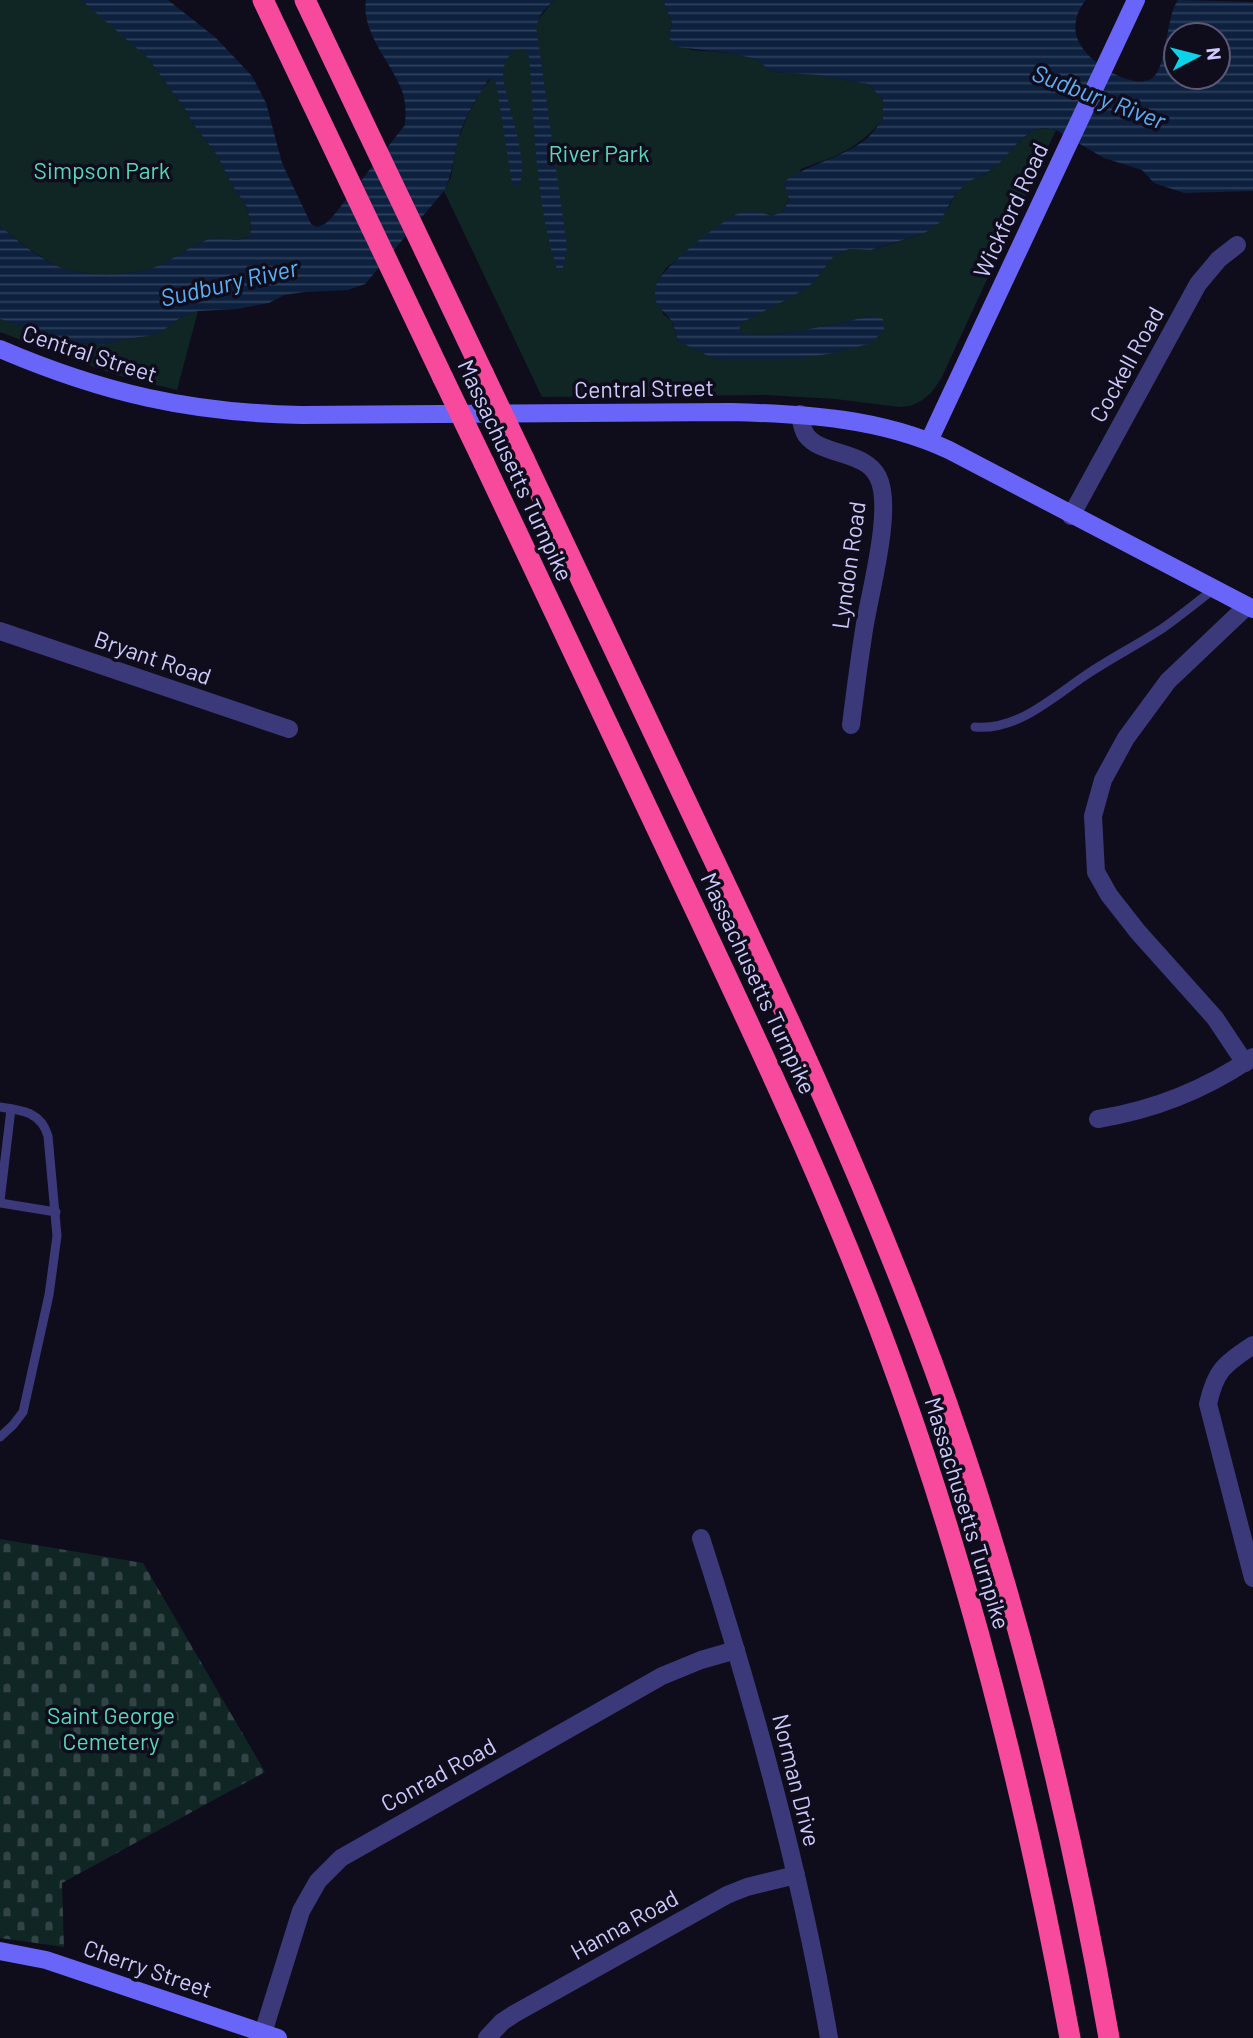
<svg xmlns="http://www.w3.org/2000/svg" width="1253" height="2038" viewBox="0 0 1253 2038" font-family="Barlow,sans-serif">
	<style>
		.cemetery { fill: url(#cemetery-stones) }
		.park { fill: #102625 }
		.water { fill: url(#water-rules); fill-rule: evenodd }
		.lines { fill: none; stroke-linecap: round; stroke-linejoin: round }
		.lane { stroke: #3b3979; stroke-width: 9 }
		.street { stroke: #3b3979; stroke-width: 18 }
		.secondary { stroke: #6865f8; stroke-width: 18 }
		.highway { stroke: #f74a9d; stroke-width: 21 }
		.highway-bridge { stroke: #f74a9d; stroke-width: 21 }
		.labels { text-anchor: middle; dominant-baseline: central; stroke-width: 7; stroke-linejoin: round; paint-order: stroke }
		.park-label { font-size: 23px; fill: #5ad8b8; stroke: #0f0c1c }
		.street-label { font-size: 23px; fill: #cfcafd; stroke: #0f0c1c }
		.water-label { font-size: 24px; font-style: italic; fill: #5db0f7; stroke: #0f0c1c }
	</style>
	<defs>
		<pattern id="cemetery-stones" width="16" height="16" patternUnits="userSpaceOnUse" patternTransform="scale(1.75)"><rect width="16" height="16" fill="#102625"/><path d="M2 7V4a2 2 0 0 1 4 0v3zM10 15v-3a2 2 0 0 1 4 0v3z" fill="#324446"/></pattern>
		<pattern id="water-rules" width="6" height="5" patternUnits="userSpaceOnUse" patternTransform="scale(1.75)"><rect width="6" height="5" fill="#0d213f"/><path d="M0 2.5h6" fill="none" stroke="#2f405c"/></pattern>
	</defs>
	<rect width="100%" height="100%" fill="#0f0c1c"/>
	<polygon class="cemetery" points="0,1539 143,1563 265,1772 62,1883 64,1947 0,1938"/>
	<g class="park">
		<path d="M0 0H81L125 36 147 57 185 109 193 124 217 155 232 185 247 207 251 225 250 236C234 244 221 234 204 241 186 248 171 262 152 268 128 276 80 277 57 266 36 255 18 241 0 226Z"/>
		<path d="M554 0H663L672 23 669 38 691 50 729 53 756 59 772 72 817 75 868 84 883 100V119C857 150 838 155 801 169L783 212 771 216 734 215 666 268 657 282 663 314 671 320 678 341 716 360 873 316C843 322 765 342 738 332L741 323 792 297 813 283 834 256 849 249 872 250 926 233 949 207 956 193 969 180 984 175 998 165 1020 140 1033 130 1043 128 1056 130 941 379 931 393 921 401 910 406 899 407 835 399 766 395 542 397 444 191 451 177 457 142 468 115 481 91Z"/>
		<polygon points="198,311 177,390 116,375 0,332 0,319 75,343 103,345 125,339 149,336 164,330 181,317"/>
	</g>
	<g class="water">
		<path d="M81 0H168L216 38 252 76 266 103 282 163 311 224 317 227 325 224 334 215 405 125C406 111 406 99 400 86 389 60 361 31 366 0H554L541 14 536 26 567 247 563 268 557 269C535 202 535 126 529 57L525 49 514 50C508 57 503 64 503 74 504 101 532 163 518 187L512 183 496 82 489 79C476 99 462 121 457 144 453 161 452 176 444 191L365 284 348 290 304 292 284 295 269 303 237 309 198 311 181 317 164 330 149 336 125 339 103 345 75 343 0 319V226C18 241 36 256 57 266 80 277 128 276 152 268 171 262 186 248 204 241 223 233 234 245 250 236L251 225 247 207 232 185 217 155 193 124 185 109 147 57Z"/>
		<path d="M663 0H1086C1077 10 1072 26 1078 40 1085 60 1128 88 1149 80 1168 73 1165 17 1178 0L1253 2V191L1184 193 1154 183 1142 170 1104 158 1056 130 1043 128 1033 130 1020 140 998 165 983 175 969 181 956 193 939 223 925 233 871 250 849 249 834 256 813 283 792 297 741 323 739 331C762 343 845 321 873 316L883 319 884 330 871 343 839 352 798 359 716 360 678 341C676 335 674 326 671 320 660 306 651 305 657 283 662 268 720 222 735 215 748 210 758 210 771 216L783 212 789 199 784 182C810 163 839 159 865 140 872 135 877 126 883 119V100L868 84 817 75 772 72 756 59 729 53 677 47 669 38 672 23ZM1176 35H1218V77H1176Z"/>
	</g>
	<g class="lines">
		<g class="lane">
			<path d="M975 727C1019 731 1055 695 1089 673 1113 657 1139 644 1163 628 1180 616 1197 602 1214 589"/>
			<path d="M0 1107C22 1110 41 1112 48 1136L57 1236 49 1295 23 1412 13 1425 0 1437"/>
			<polyline points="0,1201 11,1109"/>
			<polyline points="0,1203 56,1212"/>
		</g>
		<g class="street">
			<path d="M800 414C801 421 802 429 806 435 821 456 865 450 878 477 894 508 869 595 864 630 859 661 855 693 851 725"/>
			<polyline points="1071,516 1198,284 1219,259 1237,245"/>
			<polyline points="0,631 289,729"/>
			<polyline points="1245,1063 1215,1018 1138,932 1109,895 1096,872 1093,816 1103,780 1126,738 1168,681 1247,606"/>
			<path d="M1098 1119C1155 1110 1205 1090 1253 1057"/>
			<path d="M1253 1345C1224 1365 1216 1369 1208 1404L1253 1578"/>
			<path d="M701 1538C754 1702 800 1868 829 2038"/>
			<polyline points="263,2033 301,1911 318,1881 341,1858 662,1676 701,1660 736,1650"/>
			<polyline points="487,2038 502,2022 514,2014 727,1895 747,1887 796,1875"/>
		</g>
		<g class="secondary">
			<path d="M0 349C103 393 190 413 302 415L731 412C807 414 880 418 949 450L1253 609"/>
			<polyline points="929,441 1136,0"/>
			<polyline points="0,1951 46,1960 278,2038"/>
		</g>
		<g class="highway">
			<polyline points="263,0 443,378"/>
			<polyline points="305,0 483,373"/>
			<path d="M524 459C583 584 643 710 702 835 785 1009 866 1184 933 1365 1013 1582 1069 1810 1109 2038"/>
			<path d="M484 463C554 611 624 759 694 907 768 1064 841 1219 899 1382 976 1595 1029 1815 1070 2038"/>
		</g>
		<g class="highway-bridge">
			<polyline points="483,373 524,459"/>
			<polyline points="443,378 484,463"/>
		</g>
	</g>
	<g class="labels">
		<g class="park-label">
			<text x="599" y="153">River Park</text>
			<text x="102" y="170">Simpson Park</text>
			<text x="111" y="1715">Saint George<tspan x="111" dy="26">Cemetery</tspan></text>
		</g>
		<g class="street-label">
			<text transform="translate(1010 210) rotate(-65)">Wickford Road</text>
			<text transform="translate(90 353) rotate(18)">Central Street</text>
			<text transform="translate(1126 364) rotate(-61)">Cockell Road</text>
			<text transform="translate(644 388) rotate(-1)">Central Street</text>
			<text transform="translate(516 470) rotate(65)">Massachusetts Turnpike</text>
			<text transform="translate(848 565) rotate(-82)">Lyndon Road</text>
			<text transform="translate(153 657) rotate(19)">Bryant Road</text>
			<text transform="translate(759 983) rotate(65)">Massachusetts Turnpike</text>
			<text transform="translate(968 1513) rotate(73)">Massachusetts Turnpike</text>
			<text transform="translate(438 1774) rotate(-29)">Conrad Road</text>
			<text transform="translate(797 1780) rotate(76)">Norman Drive</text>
			<text transform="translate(624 1924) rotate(-29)">Hanna Road</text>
			<text transform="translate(148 1968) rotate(19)">Cherry Street</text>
		</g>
		<g class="water-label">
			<text transform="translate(1099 96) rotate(21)">Sudbury River</text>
			<text transform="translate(229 282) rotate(-13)">Sudbury River</text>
		</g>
	</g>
	<g transform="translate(1197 56) rotate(83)"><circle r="33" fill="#0f0c1c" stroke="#5c5876" stroke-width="2"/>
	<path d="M0-5L12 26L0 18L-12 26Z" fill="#0bd2e7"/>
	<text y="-10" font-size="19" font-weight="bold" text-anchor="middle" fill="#cfcafd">N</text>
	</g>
</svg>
